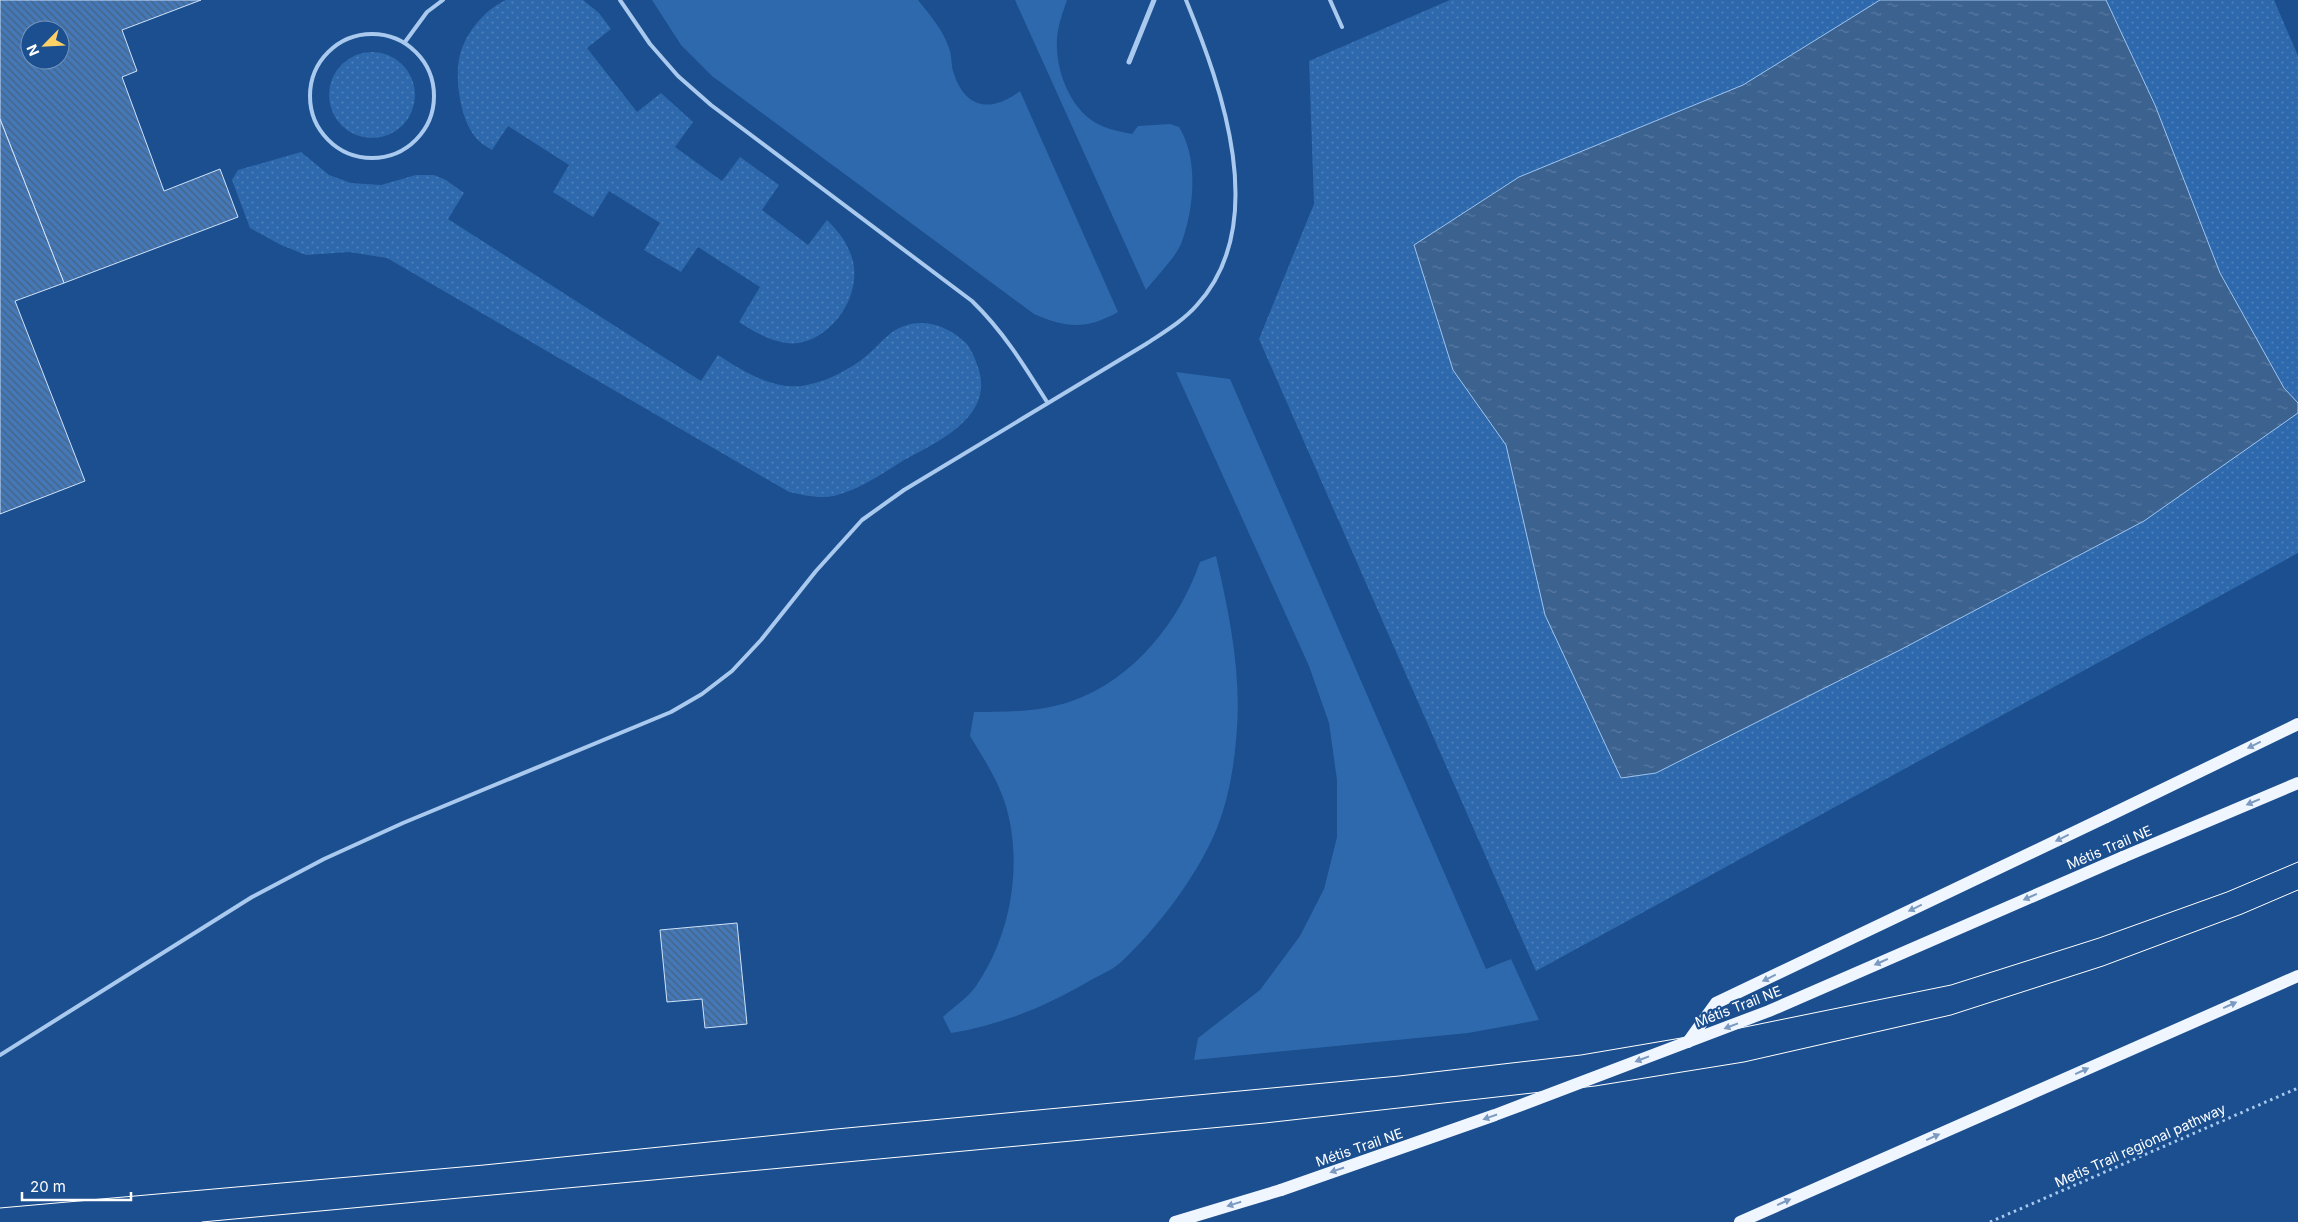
<svg xmlns="http://www.w3.org/2000/svg" width="2298" height="1222" viewBox="0 0 2298 1222" font-family="Inter,sans-serif">
	<style>
		.grass { fill: #2e69ad }
		.park { fill: url(#park-dots) }
		.water { fill: url(#water-ripples); stroke: #9cc4f0 }
		.building { fill: url(#building-back-hatch); stroke: #cfe3fa; fill-rule: evenodd }
		.lines { fill: none; stroke-linecap: round; stroke-linejoin: round }
		.path { stroke: #a9c9ee; stroke-width: 3; stroke-dasharray: 2.5 4; stroke-linecap: butt }
		.service { stroke: #a9c9ee; stroke-width: 4 }
		.minor { stroke: #a9c9ee; stroke-width: 5 }
		.primary { stroke: #f0f6ff; stroke-width: 12 }
		.tram { stroke: #fff; stroke-width: 1 }
		.primary-bridge { stroke: #f0f6ff; stroke-width: 12 }
		.oneway { fill: #7b9ac1 }
		.labels { text-anchor: middle; dominant-baseline: central; stroke-width: 4.5; stroke-linejoin: round; paint-order: stroke }
		.street-label { font-size: 14px; fill: #fff; stroke: #1b4f8f }
	</style>
	<defs>
		<pattern id="park-dots" width="8" height="8" patternUnits="userSpaceOnUse" patternTransform="scale(1.25)"><rect width="8" height="8" fill="#2e69ad"/><path d="M2 2h.1M6 6h.1" fill="none" stroke="#4d80b9" stroke-width="1.8" stroke-linecap="round"/></pattern>
		<pattern id="water-ripples" width="26" height="14" patternUnits="userSpaceOnUse" patternTransform="scale(1.25)"><rect width="26" height="14" fill="#3c6290"/><path d="M2 4q2-2 4 0t4 0M15 11q2-2 4 0t4 0" fill="none" stroke="#597aa1"/></pattern>
		<pattern id="building-back-hatch" width="6" height="6" patternUnits="userSpaceOnUse" patternTransform="scale(1.25)"><rect width="6" height="6" fill="#4478b7"/><path d="M-1 5l2 2M0 0l6 6M5-1l2 2" fill="none" stroke="#486282"/></pattern>
	</defs>
	<rect width="100%" height="100%" fill="#1b4f8f"/>
	<g class="grass">
		<path d="M652 0H918C930 15 943 30 949 48 952 55 951 64 953 71 964 108 990 114 1020 91L1118 312C1086 330 1066 328 1034 314L712 76 681 45Z"/>
		<path d="M1015 0H1067C1063 12 1058 25 1057 38 1055 70 1070 112 1102 126 1111 130 1122 132 1132 134L1138 126 1170 124 1179 127C1199 159 1194 210 1181 244 1175 258 1156 277 1146 290Z"/>
		<polygon points="1176,372 1230,379 1486,969 1511,959 1539,1020 1468,1033 1194,1060 1198,1038 1260,990 1300,936 1324,889 1337,837 1337,780 1329,723 1309,666"/>
		<path d="M1216 556C1229 612 1241 670 1237 728 1235 761 1229 798 1217 828 1198 875 1157 929 1120 963 1112 970 1100 975 1091 980 1047 1006 1001 1025 951 1033L943 1017C953 1007 968 998 976 986 1012 934 1024 860 1004 800 996 777 982 756 970 736L974 712C1007 712 1041 712 1072 701 1134 679 1179 622 1200 562Z"/>
	</g>
	<g class="park">
		<path d="M506 0H583L599 13 611 29 587 48 637 112 661 93 693 122 675 147 722 181 740 157 779 185 762 210 808 245 827 220C838 231 847 242 852 258 863 292 835 337 799 343 778 346 756 333 739 322L760 287 698 247 681 272 644 250 660 223 609 191 593 217 553 192 569 165 508 126 492 150C488 147 483 145 479 141 460 124 453 74 461 51 468 30 486 9 506 0Z"/>
		<polygon points="1450,0 2274,0 2298,56 2298,553 1536,971 1259,339 1314,204 1309,61"/>
		<circle cx="372" cy="95" r="43"/>
		<path d="M301 152 329 175 351 183 381 185 416 175H434L446 180 464 193 448 219 701 381 718 355C741 370 771 389 801 386 823 383 842 373 860 361 871 353 880 342 891 333 916 315 945 323 966 343 972 350 976 361 979 370 993 419 935 443 901 462 880 475 858 490 834 496 819 499 803 495 789 492L387 258 349 252 306 255 281 245 250 228 232 180 238 170Z"/>
	</g>
	<polygon class="water" points="1880,0 2106,0 2155,105 2220,273 2284,388 2298,403 2298,413 2144,521 1900,650 1656,773 1621,778 1545,615 1506,445 1453,370 1414,245 1519,177 1743,85"/>
	<g class="building">
		<path d="M0 0H201L122 30 137 71 122 77 164 191 220 169 238 217 64 283 0 119ZM30 30H60V60H30Z"/>
		<polygon points="0,119 64,283 15,301 85,481 0,514"/>
		<polygon points="737,923 747,1024 705,1028 702,999 667,1002 660,930"/>
	</g>
	<g class="lines">
		<polyline class="path" points="1990,1222 2298,1088"/>
		<g class="service">
			<path d="M620 0 650 44 678 76 711 105 972 301C1003 331 1024 365 1047 402"/>
			<polyline points="1330,0 1342,27"/>
			<circle cx="372" cy="96" r="62"/>
			<polyline points="405,42 427,12 443,0"/>
			<path d="M0 1055 252 897 324 859 403 823 671 712 702 694 732 671 761 640 816 571 862 520 904 490 1146 344C1164 332 1183 321 1197 305 1271 224 1222 88 1186 0"/>
		</g>
		<polyline class="minor" points="1129,62 1154,0"/>
		<g class="primary">
			<polyline points="2106,817 2298,724"/>
			<polyline points="2123,857 2298,783"/>
			<polyline points="1175,1222 1281,1190"/>
			<polyline points="1740,1222 2298,976"/>
		</g>
		<g class="tram">
			<polyline points="0,1208 484,1165 836,1129 1399,1076 1581,1055 1740,1028 1951,985 2099,938 2227,892 2298,862"/>
			<polyline points="202,1222 1265,1123 1595,1086 1744,1062 1951,1015 2103,966 2242,914 2298,890"/>
		</g>
		<g class="primary-bridge">
			<polyline points="1688,1042 1716,1003 2106,817"/>
			<polyline points="1281,1190 1495,1115 1769,1011 2123,857"/>
		</g>
	</g>
	<defs><path id="oneway-solid" d="M-6-.8H1V-3.2L6.5 0L1 3.2V.8H-6Z" transform="scale(1.25)"/></defs>
	<g class="oneway">
		<use href="#oneway-solid" transform="translate(2254 745) rotate(154)"/>
		<use href="#oneway-solid" transform="translate(2253 802) rotate(157)"/>
		<use href="#oneway-solid" transform="translate(2062 838) rotate(154)"/>
		<use href="#oneway-solid" transform="translate(2030 897) rotate(156)"/>
		<use href="#oneway-solid" transform="translate(1915 908) rotate(154)"/>
		<use href="#oneway-solid" transform="translate(1881 962) rotate(156)"/>
		<use href="#oneway-solid" transform="translate(1769 978) rotate(154)"/>
		<use href="#oneway-solid" transform="translate(2230 1005) rotate(-24)"/>
		<use href="#oneway-solid" transform="translate(1731 1026) rotate(159)"/>
		<use href="#oneway-solid" transform="translate(1642 1059) rotate(159)"/>
		<use href="#oneway-solid" transform="translate(2082 1071) rotate(-24)"/>
		<use href="#oneway-solid" transform="translate(1490 1117) rotate(161)"/>
		<use href="#oneway-solid" transform="translate(1933 1137) rotate(-24)"/>
		<use href="#oneway-solid" transform="translate(1337 1170) rotate(161)"/>
		<use href="#oneway-solid" transform="translate(1784 1202) rotate(-24)"/>
		<use href="#oneway-solid" transform="translate(1234 1204) rotate(163)"/>
	</g>
	<g class="labels">
		<g class="street-label">
			<text transform="translate(2109 847) rotate(-23)">Métis Trail NE</text>
			<text transform="translate(1738 1006) rotate(-21)">Métis Trail NE</text>
			<text transform="translate(2140 1145) rotate(-24)">Metis Trail regional pathway</text>
			<text transform="translate(1359 1147) rotate(-19)">Métis Trail NE</text>
		</g>
	</g>
	<g transform="translate(45 45) rotate(246)"><circle r="24" fill="#1b4f8f" stroke="#7695bc"/>
	<path d="M0-4L9 19L0 12L-9 19Z" fill="#ffd166"/>
	<text y="-8" font-size="14" font-weight="bold" text-anchor="middle" fill="#ffffff">N</text>
	</g>
	<path d="M22 1192v8h109v-8" fill="none" stroke="#ffffff" stroke-width="2.5"/>
	<text x="30" y="1192" font-size="15" fill="#ffffff" stroke="#1b4f8f" stroke-width="4" paint-order="stroke">20 m</text>
</svg>
